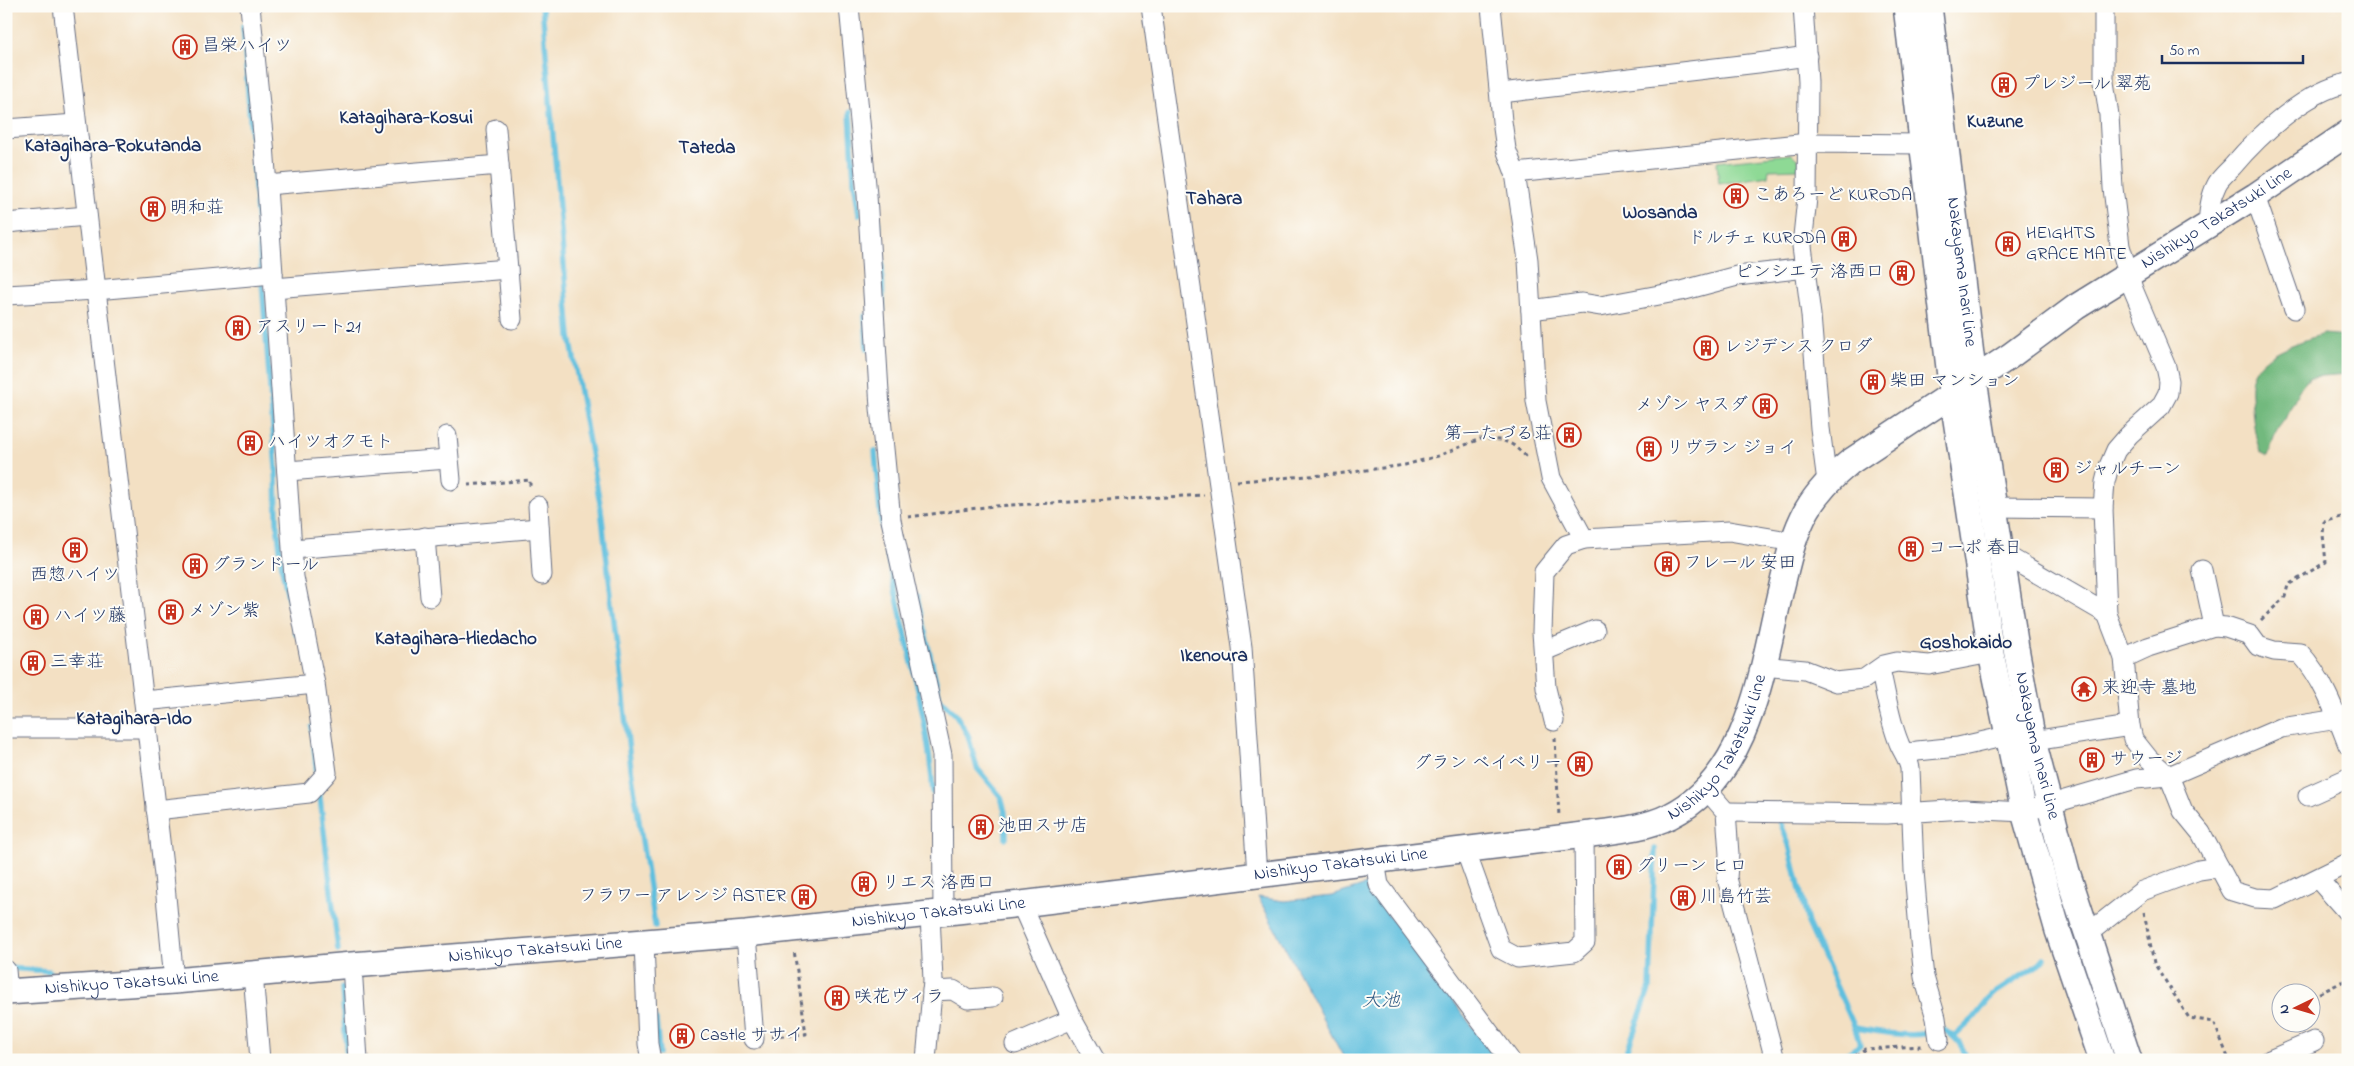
<svg xmlns="http://www.w3.org/2000/svg" width="2354" height="1066" viewBox="0 0 2354 1066" font-family="'Indie Flower','Klee One',sans-serif">
	<style>
		.green { fill: #8ed995; stroke: #54847a }
		.forest { fill: #72b97e; stroke: #46746e }
		.water { fill: #60bfde; stroke: #3e779e }
		.lines { fill: none; stroke-linecap: round; stroke-linejoin: round }
		.stream { stroke: #60bfde; stroke-width: 5.5 }
		.minor-casing { stroke: #676d81; stroke-width: 21 }
		.major-casing { stroke: #676d81; stroke-width: 28 }
		.path { stroke: #676d81; stroke-width: 3; stroke-dasharray: 4 4; stroke-linecap: butt }
		.minor { stroke: #fff; stroke-width: 19 }
		.major { stroke: #fff; stroke-width: 25 }
		.labels { text-anchor: middle; dominant-baseline: central; stroke-width: 4; stroke-linejoin: round; paint-order: stroke }
		.poi-label { font-size: 18px; fill: #1b2f5e; stroke: #fdfcf7; text-anchor: start }
		.street-label { font-size: 18px; fill: #1b2f5e; stroke: #fdfcf7 }
		.neighbourhood-label { font-size: 19px; font-weight: bold; fill: #1b2f5e; stroke: #fdfcf7 }
		.water-label { font-size: 19px; font-style: italic; fill: #305a84; stroke: #fdfcf7 }
	</style>
	<rect width="100%" height="100%" fill="#fdfcf7"/>
	<filter id="ink" filterUnits="userSpaceOnUse"><feTurbulence type="fractalNoise" baseFrequency=".02" numOctaves="2"/><feDisplacementMap in="SourceGraphic" scale="10" xChannelSelector="R" yChannelSelector="G"/><feConvolveMatrix kernelMatrix="1 2 1 2 8 2 1 2 1" color-interpolation-filters="sRGB"/></filter>
	<filter id="wash" filterUnits="userSpaceOnUse"><feTurbulence type="fractalNoise" baseFrequency=".0096" numOctaves="4" result="noise"/><feDisplacementMap in="SourceGraphic" scale="20" xChannelSelector="R" yChannelSelector="G"/><feGaussianBlur stdDeviation="1.12" result="paint"/><feColorMatrix in="noise" values="0 0 0 0 0 0 0 0 0 0 0 0 0 0 0 0 0 1.4 0 .05"/><feComposite in="paint" operator="in"/></filter>
	<g filter="url(#wash)">
		<rect width="100%" height="100%" fill="#f3e0c3"/>
		<polygon class="green" points="1792,154 1799,161 1799,169 1769,170 1768,176 1719,184 1717,162"/>
		<path class="forest" d="M2323 334 2348 336V374L2310 377 2299 390 2285 419 2276 431 2268 456 2260 452C2255 436 2253 422 2252 406 2251 397 2250 387 2252 378 2260 352 2301 342 2323 334Z"/>
		<path class="water" d="M1366 885C1409 944 1454 1001 1497 1060H1345L1258 897 1284 901 1332 896Z"/>
		<g class="lines">
			<g class="stream">
				<polyline points="542,6 570,336 601,509 631,768 655,926"/>
				<polyline points="243,26 261,268"/>
				<polyline points="850,112 854,180 859,214"/>
				<polyline points="877,217 882,257 883,310"/>
				<polyline points="262,282 276,469 277,521 282,569 296,634"/>
				<polyline points="865,316 867,349"/>
				<path d="M875 451C878 485 879 519 887 553 903 631 928 713 933 793"/>
				<polyline points="917,596 940,699 956,715 968,735 977,768 1001,797 1005,812 1006,838"/>
				<polyline points="312,727 317,777"/>
				<polyline points="319,789 338,950"/>
				<path d="M1780 821 1789 845 1808 923 1855 1028C1886 1033 1914 1039 1944 1030 1957 1038 1963 1046 1967 1060"/>
				<polyline points="8,968 49,971"/>
				<polyline points="342,988 347,1060"/>
				<polyline points="656,1020 659,1053"/>
				<polyline points="1955,1036 1974,1018 1992,995 2038,965 2044,958"/>
				<polyline points="1624,1060 1650,987 1655,849"/>
				<polyline points="1837,1060 1860,1045 1855,1028"/>
			</g>
		</g>
	</g>
	<g filter="url(#ink)">
		<g class="lines">
			<g class="minor-casing">
				<g id="minor">
					<polyline points="63,6 164,875 174,981"/>
					<polyline points="849,6 867,195 880,408 891,520 942,755 943,913"/>
					<polyline points="1151,6 1242,647 1257,875"/>
					<polyline points="1491,6 1502,121 1506,149 1515,173 1528,260 1536,401 1551,478 1584,539"/>
					<polyline points="1803,6 1808,82 1807,198 1802,246 1811,315 1820,428 1827,482"/>
					<polyline points="1501,93 1758,63 1807,56"/>
					<polyline points="6,129 76,124"/>
					<polyline points="496,129 499,165"/>
					<polyline points="1515,173 1808,143 1923,144"/>
					<polyline points="267,185 499,165 508,269 274,288"/>
					<polyline points="2255,196 2294,309"/>
					<polyline points="6,223 87,216"/>
					<path d="M2208 225C2209 211 2210 197 2217 184 2220 178 2227 172 2232 167 2259 135 2306 91 2348 83"/>
					<polyline points="508,269 512,319"/>
					<polyline points="6,295 96,290 273,274"/>
					<polyline points="1531,310 1582,303 1600,306 1681,291 1737,276 1806,268"/>
					<polyline points="447,436 451,480"/>
					<polyline points="287,471 448,459"/>
					<polyline points="538,506 542,575"/>
					<polyline points="1994,507 2103,508"/>
					<polyline points="425,537 430,597"/>
					<polyline points="293,549 539,528"/>
					<polyline points="2002,553 2107,614"/>
					<polyline points="2202,570 2214,626"/>
					<polyline points="1544,651 1595,630"/>
					<path d="M2124 658 2148 647 2214 626 2226 627 2250 635 2258 646 2274 651 2300 653C2323 678 2336 714 2348 745"/>
					<polyline points="1762,666 1805,670 1836,682 1864,679 1884,665 1897,662 1929,665 1991,653"/>
					<path d="M1880 669C1886 693 1889 719 1899 743 1902 751 1908 758 1910 768L1914 871 1920 941 1924 977 1936 1018 1939 1040"/>
					<polyline points="144,701 315,684"/>
					<polyline points="2348,715 2338,719 2281,728 2169,776 2183,811 2201,833 2232,891 2255,898 2275,899 2348,863"/>
					<polyline points="1554,721 1546,688 1542,632 1544,572 1566,545 1584,539 1729,531 1794,542"/>
					<polyline points="6,728 147,728"/>
					<polyline points="2033,741 2130,726"/>
					<polyline points="1906,755 1917,751 1958,747 2007,736"/>
					<polyline points="1707,790 1726,812 1729,854 1727,878 1775,1060"/>
					<polyline points="2308,796 2348,778"/>
					<polyline points="156,810 309,793 327,773 315,684 294,577 264,144 250,6"/>
					<polyline points="1726,812 1887,814 1964,809 2024,812 2136,779 2169,776 2149,759 2133,739 2130,726 2124,658 2107,614 2103,508 2105,482 2109,466 2116,450 2129,435 2161,406 2168,393 2169,381 2166,367 2133,289 2120,246 2113,188 2109,115 2104,82 2104,6"/>
					<polyline points="1465,849 1501,949 1518,958 1574,952 1585,942 1584,835"/>
					<polyline points="1375,861 1379,885 1510,1060"/>
					<polyline points="2318,879 2348,913"/>
					<polyline points="1021,904 1072,1019 1095,1060"/>
					<polyline points="746,934 754,1039"/>
					<polyline points="2086,935 2142,891 2199,870 2219,867"/>
					<polyline points="644,942 648,1044 651,1060"/>
					<polyline points="352,965 358,1060"/>
					<polyline points="6,970 8,992"/>
					<polyline points="253,973 260,1060"/>
					<polyline points="932,991 953,990 968,999 993,997"/>
					<polyline points="1015,1044 1072,1019"/>
					<polyline points="926,1060 933,981 930,914"/>
					<polyline points="2270,1060 2314,1041"/>
				</g>
			</g>
			<g class="major-casing">
				<g id="major">
					<polyline points="1906,6 1952,393 1991,653 2024,812 2058,931 2102,1060"/>
					<path id="s1" d="M1929 6 1974 380 2016 648 2033 741 2067 872 2129 1060"/>
					<path id="s2" d="M6 992 174 981 352 965 746 934 1021 904 1584 835C1612 831 1644 829 1670 816 1752 775 1762 666 1782 585 1788 560 1794 533 1807 510 1818 491 1833 476 1850 462L2010 356 2076 307 2255 196 2348 133"/>
				</g>
			</g>
			<g class="path">
				<polyline points="1237,481 1337,474 1405,465 1438,456 1480,439 1502,440 1513,445 1527,457"/>
				<polyline points="468,485 530,480 530,489"/>
				<polyline points="908,517 993,506 1204,495"/>
				<polyline points="2261,620 2285,597 2288,585 2326,562 2323,535 2324,522 2348,515"/>
				<polyline points="1555,738 1559,817"/>
				<polyline points="2144,912 2154,963 2189,1018 2214,1022 2229,1060"/>
				<polyline points="2312,997 2348,979"/>
				<polyline points="772,1037 806,1034 794,950"/>
				<polyline points="1849,1060 1865,1049 1922,1046"/>
			</g>
			<use href="#minor" class="minor"/>
			<use href="#major" class="major"/>
		</g>
	</g>
	<defs>
		<g id="building-ring" transform="scale(1.25)"><circle r="9.5" fill="#fdfcf7" stroke="#c8321e" stroke-width="1.5"/><path d="M-4-6H4V6H1V3H-1V6H-4ZM-2.5-4.3h1.7v1.8h-1.7ZM.8-4.3h1.7v1.8H.8ZM-2.5-1h1.7V.8h-1.7ZM.8-1h1.7V.8H.8Z" fill="#c8321e"/></g>
		<g id="temple-ring" transform="scale(1.25)"><circle r="9.5" fill="#fdfcf7" stroke="#c8321e" stroke-width="1.5"/><path d="M0-6L5-2H3V0L6.5 2.5H4V6H1.5V3h-3V6H-4V2.5H-6.5L-3 0V-2H-5Z" fill="#c8321e"/></g>
	</defs>
	<g fill-rule="evenodd">
		<use href="#building-ring" x="185" y="47"/>
		<use href="#building-ring" x="2004" y="85"/>
		<use href="#building-ring" x="1736" y="196"/>
		<use href="#building-ring" x="153" y="209"/>
		<use href="#building-ring" x="1844" y="239"/>
		<use href="#building-ring" x="2008" y="244"/>
		<use href="#building-ring" x="1902" y="273"/>
		<use href="#building-ring" x="238" y="328"/>
		<use href="#building-ring" x="1706" y="348"/>
		<use href="#building-ring" x="1873" y="382"/>
		<use href="#building-ring" x="1765" y="406"/>
		<use href="#building-ring" x="1569" y="435"/>
		<use href="#building-ring" x="250" y="443"/>
		<use href="#building-ring" x="1649" y="449"/>
		<use href="#building-ring" x="2056" y="470"/>
		<use href="#building-ring" x="1911" y="549"/>
		<use href="#building-ring" x="75" y="550"/>
		<use href="#building-ring" x="1667" y="564"/>
		<use href="#building-ring" x="195" y="566"/>
		<use href="#building-ring" x="171" y="612"/>
		<use href="#building-ring" x="36" y="617"/>
		<use href="#building-ring" x="33" y="663"/>
		<use href="#temple-ring" x="2084" y="689"/>
		<use href="#building-ring" x="2092" y="760"/>
		<use href="#building-ring" x="1580" y="764"/>
		<use href="#building-ring" x="981" y="827"/>
		<use href="#building-ring" x="1619" y="867"/>
		<use href="#building-ring" x="864" y="884"/>
		<use href="#building-ring" x="804" y="897"/>
		<use href="#building-ring" x="1683" y="898"/>
		<use href="#building-ring" x="837" y="998"/>
		<use href="#building-ring" x="682" y="1036"/>
	</g>
	<g class="labels">
		<g class="poi-label">
			<text x="202" y="47">昌栄ハイツ</text>
			<text x="2022" y="85">プレジール 翠苑</text>
			<text x="1754" y="196">こあろーど KURODA</text>
			<text x="170" y="209">明和荘</text>
			<text x="2026" y="234">HEIGHTS<tspan x="2026" dy="21">GRACE MATE</tspan></text>
			<text x="1826" y="239" text-anchor="end">ドルチェ KURODA</text>
			<text x="1884" y="273" text-anchor="end">ピンシエテ 洛西口</text>
			<text x="256" y="328">アスリート21</text>
			<text x="1724" y="348">レジデンス クロダ</text>
			<text x="1890" y="382">柴田 マンション</text>
			<text x="1748" y="406" text-anchor="end">メゾン ヤスダ</text>
			<text x="1552" y="435" text-anchor="end">第一たづる荘</text>
			<text x="268" y="443">ハイツオクモト</text>
			<text x="1666" y="449">リヴラン ジョイ</text>
			<text x="2074" y="470">ジャルチーン</text>
			<text x="1928" y="549">コーポ 春日</text>
			<text x="1684" y="564">フレール 安田</text>
			<text x="212" y="566">グランドール</text>
			<text x="75" y="576" text-anchor="middle">西惣ハイツ</text>
			<text x="188" y="612">メゾン紫</text>
			<text x="54" y="617">ハイツ藤</text>
			<text x="50" y="663">三幸荘</text>
			<text x="2102" y="689">来迎寺 墓地</text>
			<text x="2110" y="760">サウージ</text>
			<text x="1562" y="764" text-anchor="end">グラン ベイベリー</text>
			<text x="998" y="827">池田スサ店</text>
			<text x="1636" y="867">グリーン ヒロ</text>
			<text x="882" y="884">リエス 洛西口</text>
			<text x="786" y="897" text-anchor="end">フラワー アレンジ ASTER</text>
			<text x="1700" y="898">川島竹芸</text>
			<text x="854" y="998">咲花ヴィラ</text>
			<text x="700" y="1036">Castle ササイ</text>
		</g>
		<g class="street-label">
			<text stroke="none"><textPath href="#s2" startOffset="2525">Nishikyo Takatsuki Line</textPath></text>
			<text stroke="none"><textPath href="#s1" startOffset="268">Nakayama Inari Line</textPath></text>
			<text stroke="none"><textPath href="#s2" startOffset="1761">Nishikyo Takatsuki Line</textPath></text>
			<text stroke="none"><textPath href="#s1" startOffset="748">Nakayama Inari Line</textPath></text>
			<text stroke="none"><textPath href="#s2" startOffset="1341">Nishikyo Takatsuki Line</textPath></text>
			<text stroke="none"><textPath href="#s2" startOffset="936">Nishikyo Takatsuki Line</textPath></text>
			<text stroke="none"><textPath href="#s2" startOffset="531">Nishikyo Takatsuki Line</textPath></text>
			<text stroke="none"><textPath href="#s2" startOffset="126">Nishikyo Takatsuki Line</textPath></text>
		</g>
		<g class="neighbourhood-label">
			<text x="406" y="118">Katagihara-Kosui</text>
			<text x="1995" y="122">Kuzune</text>
			<text x="113" y="146">Katagihara-Rokutanda</text>
			<text x="707" y="148">Tateda</text>
			<text x="1214" y="199">Tahara</text>
			<text x="1660" y="213">Wosanda</text>
			<text x="456" y="639">Katagihara-Hiedacho</text>
			<text x="1966" y="643">Goshokaido</text>
			<text x="1214" y="656">Ikenoura</text>
			<text x="134" y="719">Katagihara-Ido</text>
		</g>
		<g class="water-label">
			<text x="1381" y="1001">大池</text>
		</g>
	</g>
	<rect width="2354" height="1066" fill="none" stroke="#fdfcf7" stroke-width="25"/>
	<g transform="translate(2296 1008) rotate(265)"><circle r="24" fill="#fdfcf7" stroke="#a3aaba"/>
	<path d="M0-4L9 19L0 12L-9 19Z" fill="#c8321e"/>
	<text y="-8" font-size="14" font-weight="bold" text-anchor="middle" fill="#1b2f5e">N</text>
	</g>
	<path d="M2162 55v8h141v-8" fill="none" stroke="#1b2f5e" stroke-width="2.5"/>
	<text x="2169" y="55" font-size="15" fill="#1b2f5e" stroke="#fdfcf7" stroke-width="4" paint-order="stroke">50 m</text>
</svg>
